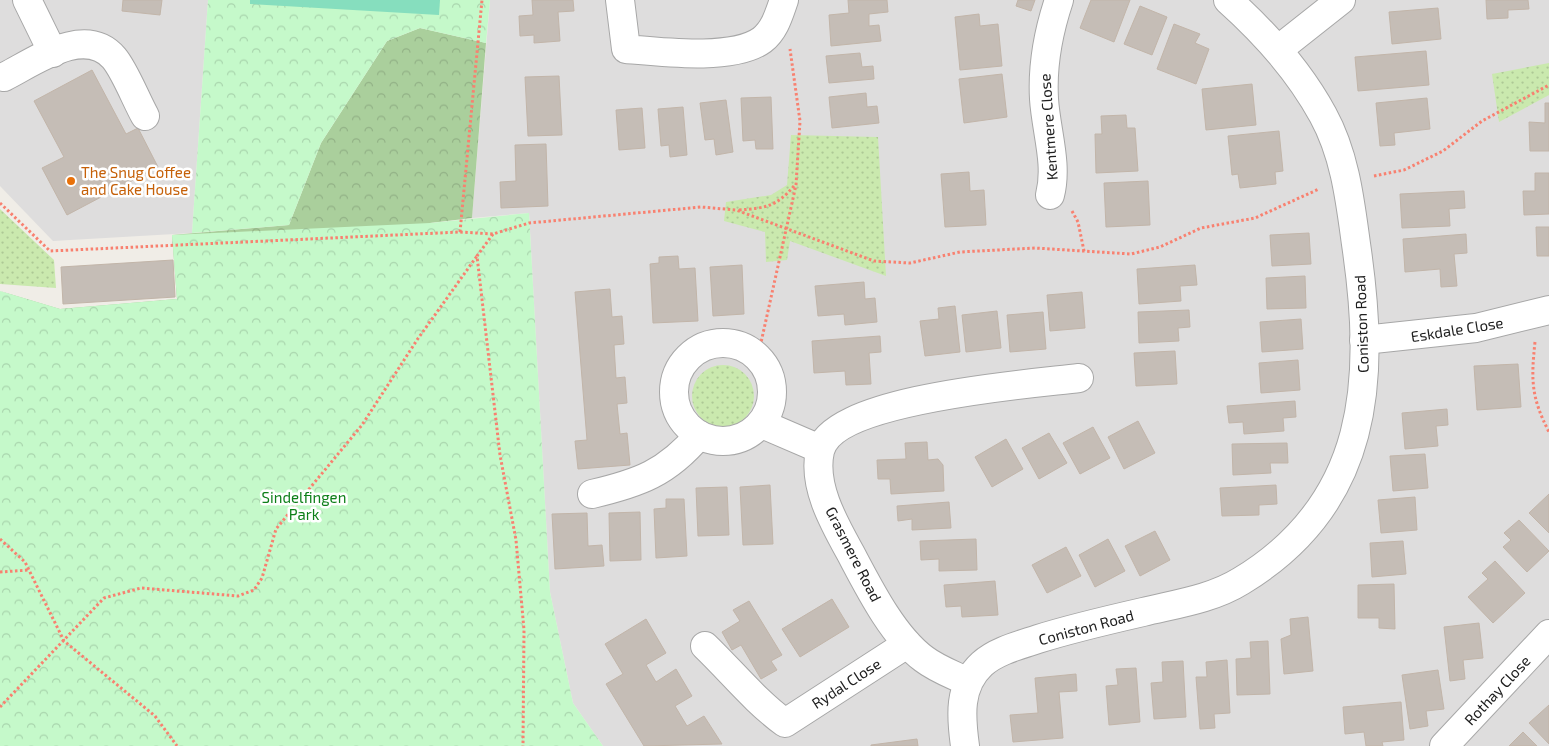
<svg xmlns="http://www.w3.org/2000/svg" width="1549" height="746" viewBox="0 0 1549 746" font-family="'Exo 2',sans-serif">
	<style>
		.residential { fill: #dedddd }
		.grass { fill: url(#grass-dots) }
		.forest { fill: url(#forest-crowns) }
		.park { fill: url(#park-crowns) }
		.pitch { fill: #86debe }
		.building { fill: #c5bdb6; stroke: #c2b5a9 }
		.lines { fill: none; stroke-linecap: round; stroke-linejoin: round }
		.minor-casing { stroke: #a7a7a7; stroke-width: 30 }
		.path { stroke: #f88170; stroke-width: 3; stroke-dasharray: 2.5 2.5; stroke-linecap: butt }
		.minor { stroke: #fff; stroke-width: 28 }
		.food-dot { fill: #e8710a; stroke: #fff; stroke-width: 2 }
		.labels { text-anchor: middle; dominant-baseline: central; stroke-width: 5; stroke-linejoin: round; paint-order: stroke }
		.street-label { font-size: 15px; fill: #202020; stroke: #fff }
		.food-label { font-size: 15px; fill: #c56008; stroke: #fff; text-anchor: start }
		.park-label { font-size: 15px; fill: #0d7f19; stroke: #fff }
	</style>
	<defs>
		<pattern id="grass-dots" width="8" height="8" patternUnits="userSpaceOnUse" patternTransform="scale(1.25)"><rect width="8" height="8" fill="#cae9ae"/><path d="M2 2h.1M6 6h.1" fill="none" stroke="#adc895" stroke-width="1.8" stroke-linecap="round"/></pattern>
		<pattern id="forest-crowns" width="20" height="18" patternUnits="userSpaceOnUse" patternTransform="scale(1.25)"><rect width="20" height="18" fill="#aacf9c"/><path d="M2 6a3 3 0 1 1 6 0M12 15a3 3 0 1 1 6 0" fill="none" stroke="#92b186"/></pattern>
		<pattern id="park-crowns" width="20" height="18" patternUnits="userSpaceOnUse" patternTransform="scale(1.25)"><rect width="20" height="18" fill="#c5f9ca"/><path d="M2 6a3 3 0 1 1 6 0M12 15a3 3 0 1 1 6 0" fill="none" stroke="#a9d5ad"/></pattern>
	</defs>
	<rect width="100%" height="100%" fill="#f0ede7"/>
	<g class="residential">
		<polygon points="0,0 208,0 192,233 53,241 0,186"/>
		<polygon points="490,0 1549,0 1549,746 603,746 573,703 550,592 529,213 472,218"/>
	</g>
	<g class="grass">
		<polygon points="1549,63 1549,95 1499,122 1492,74"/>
		<polygon points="791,135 878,137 886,276 790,241 787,260 766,262 765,232 724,221 726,202 771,195 787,185"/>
		<polygon points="0,209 54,260 56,288 0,284"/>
		<circle cx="723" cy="396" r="31"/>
	</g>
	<polygon class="forest" points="420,28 486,43 472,218 430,223 350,417 0,291 60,309 177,299 172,235 289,225 321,143 387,41"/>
	<g class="park">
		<polygon points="208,0 490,0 486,43 420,28 387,41 321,143 289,225 192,233"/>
		<polygon points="529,213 550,592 573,703 603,746 0,746 0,291 60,309 177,299 172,235 430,223"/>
	</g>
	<polygon class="pitch" points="250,0 440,0 439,15 250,4"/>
	<g class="building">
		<polygon points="123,0 162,0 160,15 122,11"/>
		<polygon points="532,0 573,0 574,11 558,12 560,41 534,43 534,35 520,36 519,16 533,15"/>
		<polygon points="848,0 887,0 888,12 869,14 869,26 879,25 881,41 831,46 829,15 849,13"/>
		<polygon points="1018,0 1035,0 1031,11 1016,6"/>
		<polygon points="1091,0 1130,0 1114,42 1080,28"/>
		<polygon points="1486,0 1528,0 1529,9 1508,10 1508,18 1487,19"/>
		<polygon points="1140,6 1167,17 1152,55 1124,44"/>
		<polygon points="1438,8 1441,39 1392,44 1389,12"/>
		<polygon points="979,14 980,26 998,24 1002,66 960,70 955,17"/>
		<polygon points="1174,24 1200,34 1195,43 1209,49 1196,84 1157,69"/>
		<polygon points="1426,51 1429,85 1358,91 1355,57"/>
		<polygon points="860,53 862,67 873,66 874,79 829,83 826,56"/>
		<polygon points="92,70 126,134 138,128 158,167 67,215 42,168 64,157 34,101"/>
		<polygon points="1002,74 1007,117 964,123 959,79"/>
		<polygon points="559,76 562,135 528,136 525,77"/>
		<polygon points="1252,84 1256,125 1206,130 1202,89"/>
		<polygon points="866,93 867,107 877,106 879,123 832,128 829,97"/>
		<polygon points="771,97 773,149 756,149 755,140 743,141 741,98"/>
		<polygon points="1427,98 1430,129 1394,133 1395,145 1380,146 1376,103"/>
		<polygon points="726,100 733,152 716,155 714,139 705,140 700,103"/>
		<polygon points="1545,103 1549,103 1549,151 1530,151 1529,122 1545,123"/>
		<polygon points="683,107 687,155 670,157 669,145 661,146 658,109"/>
		<polygon points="642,108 645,148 619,150 616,110"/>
		<polygon points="1126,115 1127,128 1135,128 1138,171 1096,173 1095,134 1102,134 1101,116"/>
		<polygon points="1279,131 1283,171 1275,172 1276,184 1240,188 1238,174 1232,175 1228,136"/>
		<polygon points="546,144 548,206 501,208 500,182 516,181 515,145"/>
		<polygon points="969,172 970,191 984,190 986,225 945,227 941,174"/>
		<polygon points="1535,173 1549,173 1549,214 1524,215 1523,191 1535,191"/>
		<polygon points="1148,181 1150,225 1106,227 1104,183"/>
		<polygon points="1464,191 1465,208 1449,209 1450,226 1402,228 1400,194"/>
		<polygon points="1536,227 1549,227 1549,256 1537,256"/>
		<polygon points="1309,233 1311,264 1272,266 1270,235"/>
		<polygon points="1466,234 1467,253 1454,254 1457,286 1441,287 1440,269 1405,272 1403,239"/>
		<polygon points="678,256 679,269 695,268 698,321 653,323 650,264 659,263 659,257"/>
		<polygon points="173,260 175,297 63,304 61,267"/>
		<polygon points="742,265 744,314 713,316 710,267"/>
		<polygon points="1195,265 1197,285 1180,286 1181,301 1139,304 1137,269"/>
		<polygon points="1305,276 1306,308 1267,309 1266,278"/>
		<polygon points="864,282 865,299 875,298 877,322 845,325 844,314 818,316 815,286"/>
		<polygon points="610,289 612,317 622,316 624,344 614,345 616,378 625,377 627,403 617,404 620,434 627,433 630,465 578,469 575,441 587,440 575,292"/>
		<polygon points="1082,292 1085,328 1050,331 1047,295"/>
		<polygon points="955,306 960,352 925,356 920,321 939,319 938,308"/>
		<polygon points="1189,310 1190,327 1178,328 1179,341 1139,343 1138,312"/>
		<polygon points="997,311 1001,348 966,352 962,315"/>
		<polygon points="1043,312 1046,349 1010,352 1007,315"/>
		<polygon points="1301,319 1303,349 1262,352 1260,322"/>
		<polygon points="880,336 881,352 869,353 871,384 846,385 845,371 814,373 812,341"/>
		<polygon points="1175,351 1177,384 1136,386 1134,353"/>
		<polygon points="1298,360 1300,390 1261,393 1259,363"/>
		<polygon points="1518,364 1521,407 1477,410 1474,366"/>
		<polygon points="1295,401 1296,417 1283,418 1284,431 1244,434 1243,422 1229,423 1227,406"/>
		<polygon points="1447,409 1448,425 1436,426 1438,446 1405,449 1402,413"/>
		<polygon points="1138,421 1155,453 1124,469 1108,437"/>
		<polygon points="1093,427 1110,458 1080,474 1063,443"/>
		<polygon points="1049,433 1067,463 1039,479 1022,448"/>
		<polygon points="1006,439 1023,469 992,487 975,457"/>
		<polygon points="927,442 928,460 938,459 943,465 944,491 891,494 890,479 878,479 877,460 906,459 905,443"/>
		<polygon points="1287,443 1288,463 1270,463 1271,473 1233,475 1232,444"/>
		<polygon points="1425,454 1428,488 1393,491 1390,456"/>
		<polygon points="770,485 773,544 743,545 740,487"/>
		<polygon points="1276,485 1277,504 1259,505 1259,515 1222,516 1220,488"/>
		<polygon points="727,487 729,535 698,536 696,488"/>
		<polygon points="1549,494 1549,533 1529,513"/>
		<polygon points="1415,497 1417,530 1381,533 1378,500"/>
		<polygon points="666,499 684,499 687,556 656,558 654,509 666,508"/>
		<polygon points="949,502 951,528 912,530 912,519 898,521 897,506"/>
		<polygon points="640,512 641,560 610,561 609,513"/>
		<polygon points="587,513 588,546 602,545 604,566 555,569 552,514"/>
		<polygon points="1519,520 1549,551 1527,572 1503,547 1511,540 1504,533"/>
		<polygon points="1155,531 1170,560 1140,576 1125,546"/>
		<polygon points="976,539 977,570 939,571 939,559 921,560 920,541"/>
		<polygon points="1108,539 1125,571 1095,587 1079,555"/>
		<polygon points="1403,541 1406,574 1372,577 1370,543"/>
		<polygon points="1066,547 1081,576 1047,593 1032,565"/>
		<polygon points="1495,561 1525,593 1493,623 1468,597 1488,579 1482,573"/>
		<polygon points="995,581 998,615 962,617 961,606 946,607 944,585"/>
		<polygon points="1394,584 1395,629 1379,628 1379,618 1358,618 1358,585"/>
		<polygon points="832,599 849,627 800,657 782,629"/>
		<polygon points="749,601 782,655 771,661 777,670 761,679 741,645 732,650 722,632 740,621 733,610"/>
		<polygon points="1308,617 1313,671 1284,674 1281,639 1291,635 1290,619"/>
		<polygon points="646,619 666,653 646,665 656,682 676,669 692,696 675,706 687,726 704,716 722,744 644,746 606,684 623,674 605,644"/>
		<polygon points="1479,623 1483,658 1463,660 1465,679 1450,681 1444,627"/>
		<polygon points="1268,641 1270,694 1237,695 1236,659 1251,658 1250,642"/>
		<polygon points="1227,660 1230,713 1214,714 1215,728 1200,729 1196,677 1207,677 1206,662"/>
		<polygon points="1183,661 1186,717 1154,719 1151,683 1163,682 1162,662"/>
		<polygon points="1136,668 1140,722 1109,725 1106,686 1118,685 1116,669"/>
		<polygon points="1438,670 1444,709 1426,711 1428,726 1410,729 1402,675"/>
		<polygon points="1076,674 1077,691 1059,692 1063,738 1013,742 1010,715 1038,713 1035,678"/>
		<polygon points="1401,702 1404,740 1382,742 1383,746 1366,746 1364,732 1345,734 1343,707"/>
		<polygon points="1549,705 1549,744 1529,723"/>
		<polygon points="1523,732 1537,746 1509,746"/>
		<polygon points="917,739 918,746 871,746 871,745"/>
	</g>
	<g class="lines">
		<g class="minor-casing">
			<g id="minor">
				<polyline points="27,0 53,53"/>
				<path d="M620 0 626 49C661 52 733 61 762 40 775 30 779 14 784 0"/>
				<polyline points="1279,49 1341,0"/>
				<path d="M4 77C34 62 85 24 114 58 125 71 136 100 145 116"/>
				<path d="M1050 195C1058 164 1046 131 1044 99 1042 64 1048 33 1059 0"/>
				<polyline points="1364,340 1476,328 1549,310"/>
				<circle cx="723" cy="392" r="49"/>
				<polyline points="762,424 820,449"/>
				<path d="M592 494C639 483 667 473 699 435"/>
				<path d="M705 646C732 672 755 701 785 723L907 644"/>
				<path d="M968 682C954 675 937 669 924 659 893 636 869 588 851 554 835 525 812 486 820 451 833 398 1031 384 1079 378"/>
				<path d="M965 746C961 717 958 686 982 664 996 651 1020 645 1038 639 1073 628 1108 620 1143 612 1176 604 1212 599 1241 581 1370 503 1376 380 1356 244 1350 200 1345 155 1323 115 1299 71 1266 34 1228 0"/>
				<polyline points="1444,746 1549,634"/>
			</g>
		</g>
		<g class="path">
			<polyline points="1374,176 1404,170 1443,151 1482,121 1549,85"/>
			<polyline points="0,203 50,251 460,232 493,234 529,223 701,207 736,210 874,261 910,263 960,252 1035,248 1131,254 1160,247 1201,228 1255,218 1319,189"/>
			<path d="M739 210C765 208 776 207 794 186"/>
			<polyline points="1072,211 1078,222 1084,251"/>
			<polyline points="460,232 482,0"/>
			<polyline points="493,234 477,256 500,455 516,540 524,630 523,746"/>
			<path d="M1535 342C1531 380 1531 397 1549 432"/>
			<polyline points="758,356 796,185 800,121 790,49"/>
			<polyline points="0,539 25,562 64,641 155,716 177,746"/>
			<polyline points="0,572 29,570"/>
			<polyline points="0,707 104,598 141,588 238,596 254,590 262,578 276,529 362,425 417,340 477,256"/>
		</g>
		<use href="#minor" class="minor"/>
	</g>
	<circle class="food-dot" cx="71" cy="181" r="5"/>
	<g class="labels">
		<g class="street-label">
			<text transform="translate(1048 127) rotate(-94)">Kentmere Close</text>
			<text transform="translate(1361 324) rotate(-92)">Coniston Road</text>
			<text transform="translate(1457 329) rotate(-9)">Eskdale Close</text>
			<text transform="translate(854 554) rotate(63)">Grasmere Road</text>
			<text transform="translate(1086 627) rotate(-15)">Coniston Road</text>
			<text transform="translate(846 683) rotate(-33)">Rydal Close</text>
			<text transform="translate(1497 690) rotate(-47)">Rothay Close</text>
		</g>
		<g class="food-label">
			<text x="81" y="172">The Snug Coffee<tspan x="81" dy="17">and Cake House</tspan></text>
		</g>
		<g class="park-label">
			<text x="304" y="497">Sindelfingen<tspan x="304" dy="17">Park</tspan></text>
		</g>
	</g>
</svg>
